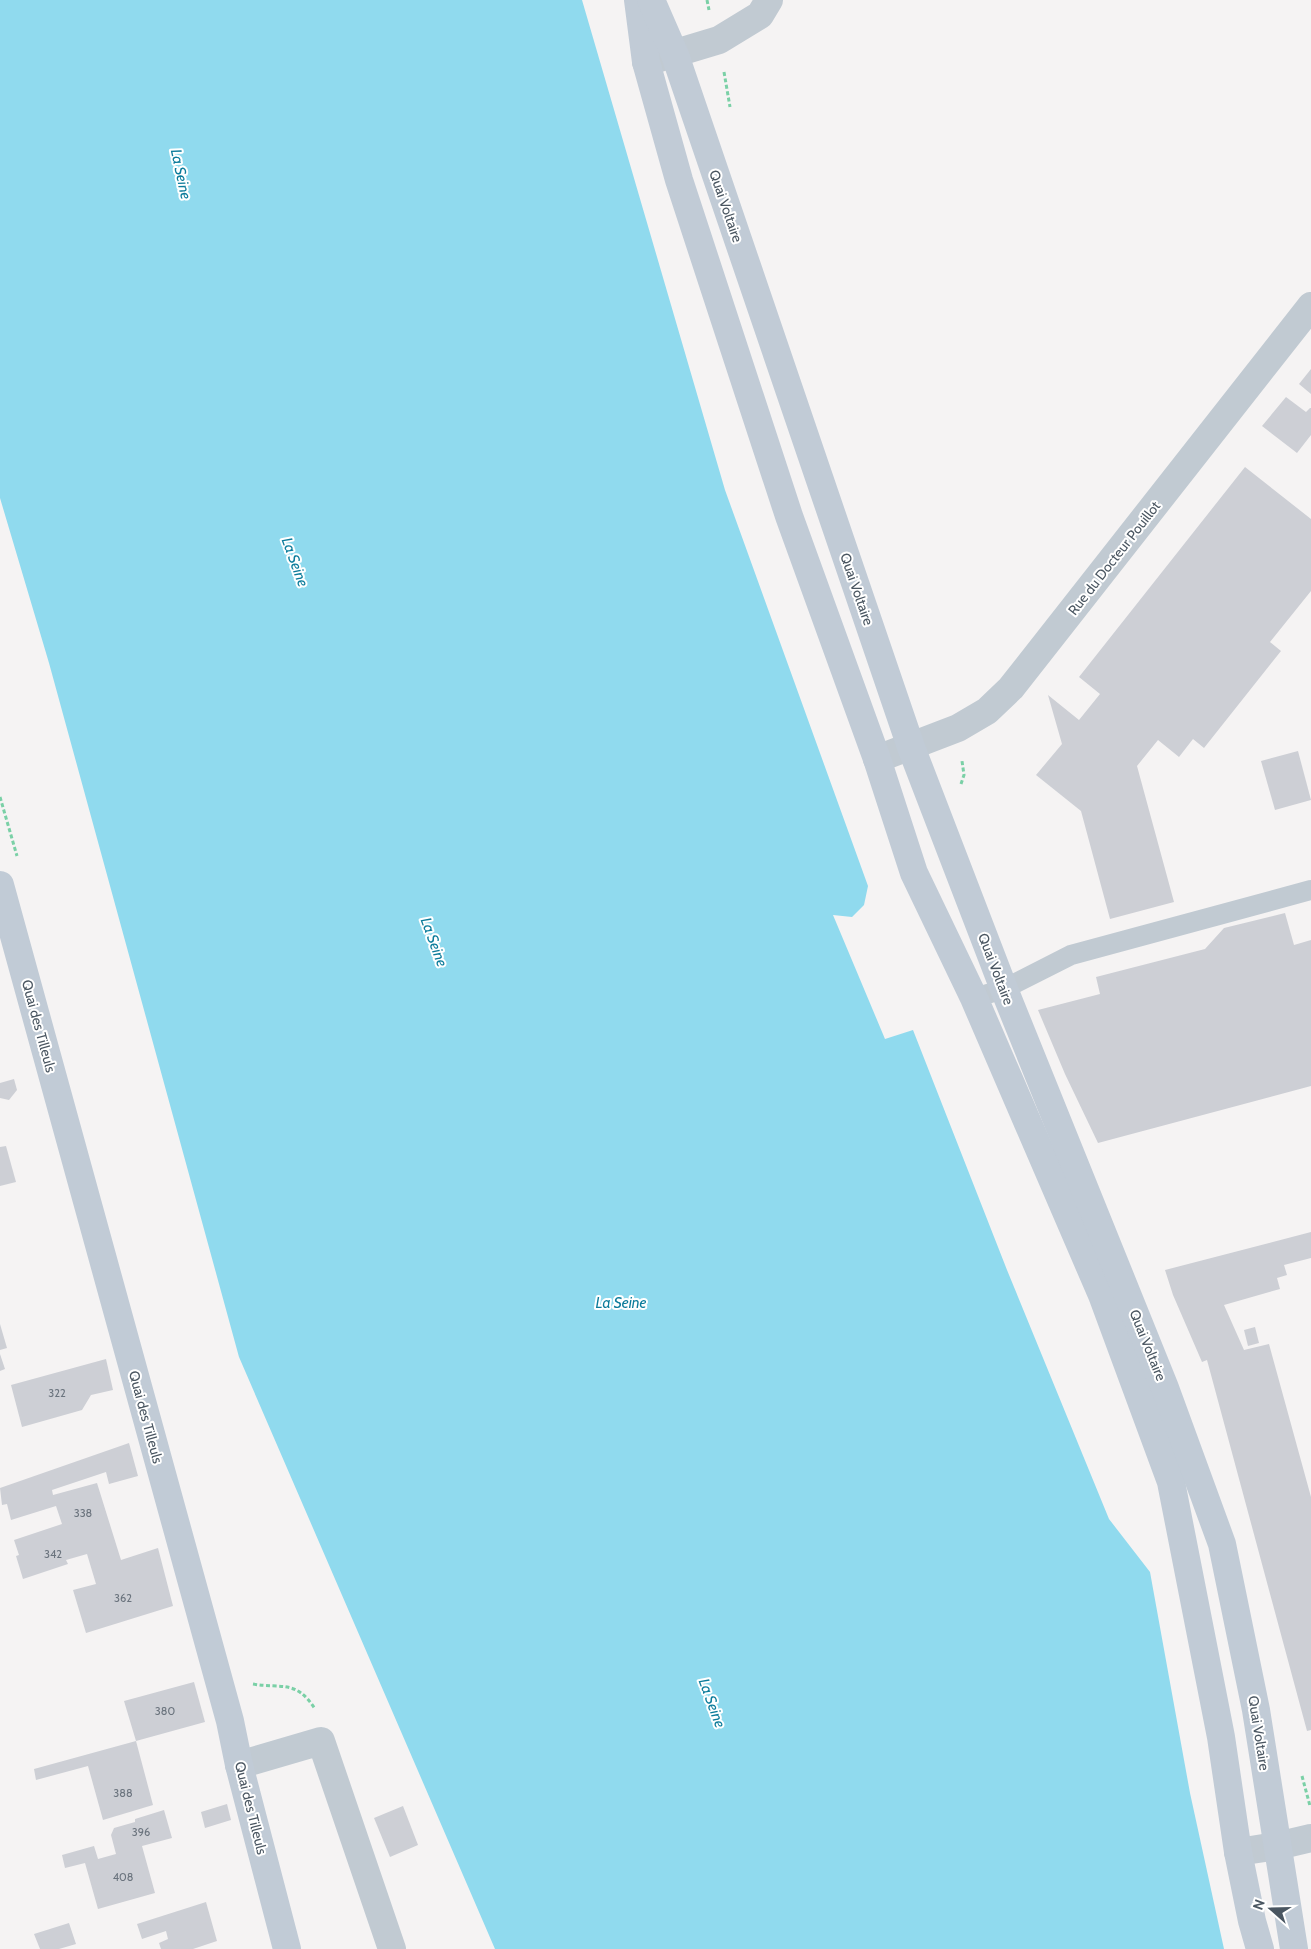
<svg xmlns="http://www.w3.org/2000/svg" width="1311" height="1949" viewBox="0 0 1311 1949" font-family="Cabin,sans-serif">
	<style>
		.water { fill: #90daee }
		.building { fill: #cdcfd5 }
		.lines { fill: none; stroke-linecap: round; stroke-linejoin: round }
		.path { stroke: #7ad0a6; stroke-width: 3; stroke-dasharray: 4 2.5; stroke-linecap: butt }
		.lane { stroke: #c1cad2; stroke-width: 20 }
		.street { stroke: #c1cad2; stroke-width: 28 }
		.secondary { stroke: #c1cbd6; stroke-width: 28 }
		.labels { text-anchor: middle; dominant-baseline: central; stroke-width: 4; stroke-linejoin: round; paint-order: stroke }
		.number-label { font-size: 11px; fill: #6b747e }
		.street-label { font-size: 14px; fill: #4a5661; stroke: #fff }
		.water-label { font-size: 15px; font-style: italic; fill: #0c7c9b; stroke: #fff }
	</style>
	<rect width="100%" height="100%" fill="#f5f3f3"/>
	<polygon class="water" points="0,0 582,0 725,490 868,886 864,905 852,917 833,915 885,1039 913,1030 1007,1270 1109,1519 1150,1572 1190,1793 1224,1949 495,1949 239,1357 49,663 0,498"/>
	<g class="building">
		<polygon points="1311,369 1311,394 1299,384"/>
		<polygon points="1286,397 1306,412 1310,408 1311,408 1311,435 1297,453 1262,426"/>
		<polygon points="1245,467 1311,519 1311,591 1270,642 1281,651 1204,748 1193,739 1179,757 1158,740 1137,766 1174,902 1110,919 1081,811 1036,775 1062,744 1048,695 1079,720 1100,694 1079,677"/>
		<polygon points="1298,751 1311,800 1275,810 1261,761"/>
		<polygon points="1285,913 1294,945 1311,940 1311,1086 1098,1143 1065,1074 1038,1010 1100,994 1096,977 1205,949 1224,928"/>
		<polygon points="14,1079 17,1090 9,1100 0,1098 0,1083"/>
		<polygon points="6,1146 16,1182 0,1186 0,1147"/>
		<polygon points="1311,1232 1311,1258 1284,1265 1287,1275 1277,1278 1280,1289 1224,1305 1244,1350 1269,1344 1311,1497 1311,1730 1307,1731 1207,1360 1202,1362 1173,1295 1165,1270"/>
		<polygon points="0,1324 7,1348 0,1350"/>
		<polygon points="1255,1327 1259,1343 1248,1346 1244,1330"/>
		<polygon points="0,1354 5,1369 0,1371"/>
		<polygon points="106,1359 113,1390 91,1395 82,1410 22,1427 11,1385"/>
		<polygon points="129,1443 138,1476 109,1484 106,1472 52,1490 53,1495 97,1483 121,1560 158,1548 173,1606 86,1633 73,1590 96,1584 87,1554 66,1560 68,1564 23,1579 16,1556 19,1555 14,1540 62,1524 56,1506 11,1520 7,1504 2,1505 0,1488"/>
		<polygon points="194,1682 205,1722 136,1741 124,1701"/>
		<polygon points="136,1741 153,1805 103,1820 88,1766 36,1780 34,1769"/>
		<polygon points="227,1804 231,1820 205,1828 201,1812"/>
		<polygon points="403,1806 418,1845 390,1857 374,1818"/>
		<polygon points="164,1810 172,1838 142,1846 155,1893 98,1909 85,1863 65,1868 62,1855 94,1846 98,1859 116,1854 111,1835 114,1828 135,1822 135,1819"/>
		<polygon points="206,1902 217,1941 193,1949 161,1949 159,1943 168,1939 166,1931 142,1939 137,1924"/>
		<polygon points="69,1923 76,1944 59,1949 40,1949 34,1934"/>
	</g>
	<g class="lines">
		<g class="path">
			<polyline points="707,0 709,10"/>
			<polyline points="724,72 730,107"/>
			<polyline points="961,784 964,775 962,761"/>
			<polyline points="0,797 17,856"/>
			<path d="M253 1684C281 1689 296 1679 315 1709"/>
			<polyline points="1302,1776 1310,1806"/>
		</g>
		<polyline class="lane" points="974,998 1004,989 1071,955 1311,890"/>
		<g class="street">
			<polyline points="646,62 719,40 760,15 769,0"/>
			<polyline points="877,759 958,728 987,711 1011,688 1311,306"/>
			<polyline points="239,1765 321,1741 392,1949"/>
			<polyline points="1238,1852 1277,1846 1311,1838"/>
		</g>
		<g class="secondary">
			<polyline points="638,0 646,62 679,180 789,516 877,759 914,873 974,998 1102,1295 1171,1482 1221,1737 1238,1852 1252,1921 1260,1949"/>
			<polyline points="651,0 675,55 911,747 1004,989 1165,1388 1222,1544 1256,1710 1294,1949"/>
			<polyline points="0,885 230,1721 239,1765 287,1949"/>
		</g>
	</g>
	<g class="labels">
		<g class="number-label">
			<text x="57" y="1393">322</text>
			<text x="83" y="1513">338</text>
			<text x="53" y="1554">342</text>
			<text x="123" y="1598">362</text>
			<text x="165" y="1711">380</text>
			<text x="123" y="1793">388</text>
			<text x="141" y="1832">396</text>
			<text x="123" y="1877">408</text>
		</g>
		<g class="street-label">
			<text transform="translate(726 206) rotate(71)">Quai Voltaire</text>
			<text transform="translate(1114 558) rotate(-52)">Rue du Docteur Pouillot</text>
			<text transform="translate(857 589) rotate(71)">Quai Voltaire</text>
			<text transform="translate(996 969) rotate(69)">Quai Voltaire</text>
			<text transform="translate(39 1026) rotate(75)">Quai des Tilleuls</text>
			<text transform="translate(1148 1345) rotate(68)">Quai Voltaire</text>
			<text transform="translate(146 1417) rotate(75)">Quai des Tilleuls</text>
			<text transform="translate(1259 1733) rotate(81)">Quai Voltaire</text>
			<text transform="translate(251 1808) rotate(76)">Quai des Tilleuls</text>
		</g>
		<g class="water-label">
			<text transform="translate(181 174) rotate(78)">La Seine</text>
			<text transform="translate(295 562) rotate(70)">La Seine</text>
			<text transform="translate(434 942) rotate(70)">La Seine</text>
			<text x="621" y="1303">La Seine</text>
			<text transform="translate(712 1703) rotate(70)">La Seine</text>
		</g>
	</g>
	<g transform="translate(1271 1909) rotate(290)" stroke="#ffffff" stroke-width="4" paint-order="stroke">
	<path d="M0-4L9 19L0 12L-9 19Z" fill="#4a5661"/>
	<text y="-8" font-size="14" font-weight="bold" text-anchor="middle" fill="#4a5661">N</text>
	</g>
</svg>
